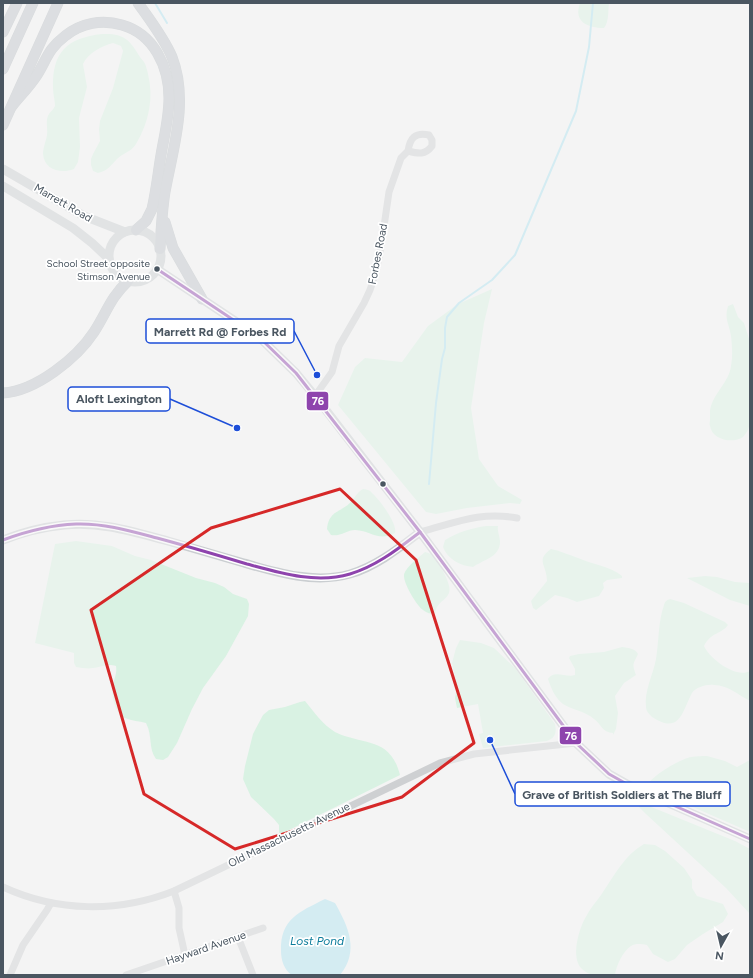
<svg xmlns="http://www.w3.org/2000/svg" width="753" height="978" viewBox="0 0 753 978" font-family="Figtree,sans-serif">
	<style>
		.green { fill: #d9f2e3 }
		.water { fill: #aee2f0 }
		.lines { fill: none; stroke-linecap: round; stroke-linejoin: round }
		.stream { stroke: #aee2f0; stroke-width: 2 }
		.highway-casing { stroke: #b9bec3; stroke-width: 11 }
		.minor { stroke: #ced0d2; stroke-width: 7 }
		.major { stroke: #caced1; stroke-width: 9 }
		.highway { stroke: #bec4c9; stroke-width: 10 }
		.bus-1-casing { stroke: #fff; stroke-width: 6 }
		.bus-1 { stroke: #8e44ad; stroke-width: 3 }
		.marked { fill: none; stroke: #d62828; stroke-width: 3; stroke-linejoin: round }
		.bus-dot { fill: #4a5661; stroke: #fff; stroke-width: 1.5 }
		.labels { text-anchor: middle; dominant-baseline: central; stroke-width: 3.5; stroke-linejoin: round; paint-order: stroke }
		.bus-label { font-size: 10px; fill: #4a5661; stroke: #fff; text-anchor: end }
		.street-label { font-size: 11px; fill: #4a5661; stroke: #fff }
		.water-label { font-size: 12px; font-style: italic; fill: #0c7c9b; stroke: #fff }
		.leader { fill: none; stroke: #1d4ed8; stroke-width: 1.5 }
		.callout-dot { fill: #1d4ed8; stroke: #fff; stroke-width: 1.5 }
		.callout { fill: #fff; stroke: #1d4ed8; stroke-width: 1.5 }
		.callout-label { font-size: 12px; text-anchor: middle; font-weight: bold; fill: #4a5661 }
		.line-badge { stroke: #fff; stroke-width: 1.5 }
		.badge-label { font-size: 11px; text-anchor: middle; font-weight: bold; fill: #fff }
	</style>
	<rect width="100%" height="100%" fill="#f4f4f4"/>
	<g class="green">
		<path d="M580 3H609C608 11 609 22 604 28 588 28 573 22 580 3Z"/>
		<path d="M102 34C124 33 130 40 140 57 141 59 143 60 144 62 146 65 147 70 148 74 154 98 149 122 136 144 131 152 123 153 117 159 111 165 108 171 98 173L93 171 91 165V159L93 154 100 141 99 129 100 121 113 88 123 51 121 46 113 43C102 46 88 53 83 64L87 87 79 118 80 147 78 162 74 169C61 174 44 170 43 154 43 148 46 141 47 135 48 128 45 120 49 114 51 111 53 110 55 106 55 101 53 94 53 88 52 52 67 38 102 34Z"/>
		<polygon points="492,289 484,323 471,408 479,459 498,486 522,500 520,504 510,503 467,508 436,514 426,512 338,405 355,367 365,358 402,362 428,326 458,304"/>
		<path d="M733 304 738 317 744 323 750 342V423C749 428 747 433 743 437 733 444 712 440 710 426 709 424 710 422 710 420 710 417 710 414 710 411 712 394 729 383 731 366 733 356 732 346 731 336 729 323 724 319 728 306Z"/>
		<path d="M363 489C366 489 370 490 372 493 379 499 398 524 395 533 378 542 372 531 355 530 347 530 340 537 331 535L327 529C329 511 339 513 350 503 355 498 357 492 363 489Z"/>
		<path d="M486 526H498C497 531 500 536 500 542 500 557 483 560 473 567 461 566 447 559 443 547L445 540C458 532 472 528 486 526Z"/>
		<path d="M76 541 112 546 135 556 151 560 196 578 215 583 224 587 233 594 247 599 249 604 248 616 226 656 203 688 192 709 177 743 168 757 163 760 156 759C148 748 153 737 146 723 139 721 132 721 125 718 114 712 111 695 113 684 115 677 117 673 116 666 107 663 102 667 93 668 88 669 82 668 76 667L74 663V653L35 643 55 544Z"/>
		<path d="M551 549C561 551 569 555 578 558 591 564 610 566 622 576V578L607 580 603 583 604 588 599 596 577 602 567 598 555 595 536 610 533 608 531 601 547 581C547 565 535 560 551 549Z"/>
		<path d="M425 552C428 553 429 553 431 554 437 559 453 585 449 593 445 602 437 601 435 614 431 614 427 613 423 610 417 606 403 583 404 575 405 568 419 557 425 552Z"/>
		<polygon points="705,576 717,577 735,582 750,583 750,606 730,600 687,578"/>
		<path d="M670 599 684 603 725 622 728 625C722 634 711 632 704 646 709 658 736 679 750 671V701C738 695 728 685 714 685 707 684 696 687 692 693 682 712 680 735 652 717 649 714 646 711 646 707 644 691 653 675 656 659 659 641 658 622 664 605 665 601 667 600 670 599Z"/>
		<path d="M460 640 481 643 494 648 515 668 555 724C557 733 555 738 547 741L483 748 479 734 483 733 478 704 457 708 455 698 457 687 452 663 456 648Z"/>
		<path d="M622 647C628 648 635 648 638 654 633 665 632 663 636 675L624 683 615 696 618 713 616 729 613 735V733C603 733 601 724 594 719 585 711 572 710 563 704 555 698 551 688 548 679 554 669 566 678 575 675V669L569 658 570 656 579 654 604 652Z"/>
		<path d="M305 701C315 713 322 724 335 732 364 746 390 736 400 775L279 835V825L274 819 251 797 243 779 245 766 253 734 263 715 269 710 285 707 300 702Z"/>
		<path d="M707 756 725 761 737 767 750 760V832L647 787C649 777 680 759 691 757 696 756 702 756 707 756Z"/>
		<polygon points="640,804 649,806 735,841 750,849 750,914 726,888 646,814 639,807"/>
		<path d="M644 844 655 845 665 851 684 868 692 880V888L697 896 723 904 728 914 723 922 703 934 687 945 675 959 668 962 653 954 647 945C642 944 636 943 631 946 623 951 616 966 615 975 604 975 591 978 582 969 570 958 579 927 587 915 591 907 598 900 603 892 615 874 625 855 644 844Z"/>
	</g>
	<path class="water" d="M325 899 335 903C348 926 360 951 340 975H292C284 970 281 960 281 951 280 919 299 912 325 899Z"/>
	<g class="lines">
		<g class="stream">
			<polyline points="155,3 167,23"/>
			<polyline points="429,484 436,403 442,359 445,348 445,328 447,317 459,303 492,280 515,255 576,111 589,47 593,3"/>
		</g>
		<g class="highway-casing">
			<g id="highway">
				<path d="M138 3C150 20 164 38 172 57 189 101 173 148 165 192 162 211 161 230 160 249"/>
				<polyline points="3,32 17,3"/>
				<polyline points="3,69 33,3"/>
				<path d="M12 106C20 96 30 86 37 75 47 59 48 49 65 36 81 23 102 19 122 25 154 34 169 67 169 98 169 118 164 137 161 155 158 173 156 192 152 209L146 221 136 230"/>
				<polyline points="3,125 58,3"/>
				<polyline points="165,222 173,248 202,299"/>
				<path d="M3 393C36 391 77 358 94 332 107 312 110 298 128 281"/>
			</g>
		</g>
		<g class="minor">
			<path d="M315 396 332 372 339 346 364 303 370 290 376 272 381 247 389 192 401 158 408 151C419 154 425 155 432 146V140L429 135C415 132 410 138 408 151"/>
			<path d="M420 532C455 523 480 511 517 518"/>
			<path d="M3 887C57 912 118 913 174 891L440 763 474 754 576 743"/>
			<polyline points="174,891 179,908 179,928 185,955"/>
			<polyline points="238,937 253,975"/>
			<polyline points="10,975 23,945 47,910 51,903"/>
			<polyline points="126,975 263,928"/>
		</g>
		<g class="major">
			<polyline points="3,169 84,216 125,232"/>
			<polyline points="3,186 73,228 92,243 109,259"/>
			<circle cx="135" cy="256" r="26"/>
			<polyline points="157,269 259,337 296,373 315,396 420,532 576,743 609,774 632,787 750,839"/>
			<path d="M3 540C23 532 43 527 64 525 100 521 134 532 168 541 193 548 219 556 244 563 278 573 315 584 350 574 377 566 399 548 420 532"/>
		</g>
		<use href="#highway" class="highway"/>
		<g class="bus-1-casing">
			<g id="bus-1">
				<polyline points="157,269 259,337 296,373 420,532 576,743 609,774 632,787 750,839"/>
				<path d="M3 540C27 531 51 525 76 524 104 523 131 531 157 538 187 546 217 555 247 564 280 573 316 584 350 574 377 566 399 548 420 532"/>
			</g>
		</g>
		<use href="#bus-1" class="bus-1"/>
	</g>
	<path d="M0 0H753V978H0ZM340 489 416 560 474 743 402 797 235 849 144 794 91 610 211 528Z" fill="#f4f4f4" fill-opacity=".55" fill-rule="evenodd"/>
	<path class="marked" d="M340 489 416 560 474 743 402 797 235 849 144 794 91 610 211 528Z"/>
	<g class="bus-dot">
		<circle cx="157" cy="269" r="3.5"/>
		<circle cx="383" cy="484" r="3.5"/>
	</g>
	<g class="labels">
		<g class="bus-label">
			<text x="150" y="263">School Street opposite<tspan x="150" dy="13">Stimson Avenue</tspan></text>
		</g>
		<g class="street-label">
			<text transform="translate(63 203) rotate(30)">Marrett Road</text>
			<text transform="translate(378 254) rotate(-79)">Forbes Road</text>
			<text transform="translate(289 835) rotate(-26)">Old Massachusetts Avenue</text>
			<text transform="translate(206 948) rotate(-19)">Hayward Avenue</text>
		</g>
		<g class="water-label">
			<text x="317" y="941">Lost Pond</text>
		</g>
	</g>
	<path class="leader" d="M317 375L294 331M237 428L170 399M490 740L515 794"/>
	<g class="callout-dot">
		<circle cx="317" cy="375" r="4"/>
		<circle cx="237" cy="428" r="4"/>
		<circle cx="490" cy="740" r="4"/>
	</g>
	<g class="callout">
		<rect x="146" y="319" width="148" height="24" rx="4"/>
		<rect x="68" y="387" width="102" height="24" rx="4"/>
		<rect x="515" y="782" width="215" height="24" rx="4"/>
	</g>
	<g class="callout-label">
		<text x="220" y="336">Marrett Rd @ Forbes Rd</text>
		<text x="119" y="403">Aloft Lexington</text>
		<text x="622" y="799">Grave of British Soldiers at The Bluff</text>
	</g>
	<g class="line-badge">
		<rect x="306" y="391" width="23" height="20" rx="4" fill="#8e44ad"/>
		<rect x="559" y="726" width="23" height="19" rx="4" fill="#8e44ad"/>
	</g>
	<g class="badge-label">
		<text x="318" y="405">76</text>
		<text x="571" y="740">76</text>
	</g>
	<rect width="753" height="978" fill="none" stroke="#4a5661" stroke-width="8"/>
	<g transform="translate(721 946) rotate(188)" stroke="#ffffff" stroke-width="3" paint-order="stroke">
	<path d="M0-3L7 15L0 10L-7 15Z" fill="#4a5661"/>
	<text y="-6" font-size="11" font-weight="bold" text-anchor="middle" fill="#4a5661">N</text>
	</g>
</svg>
